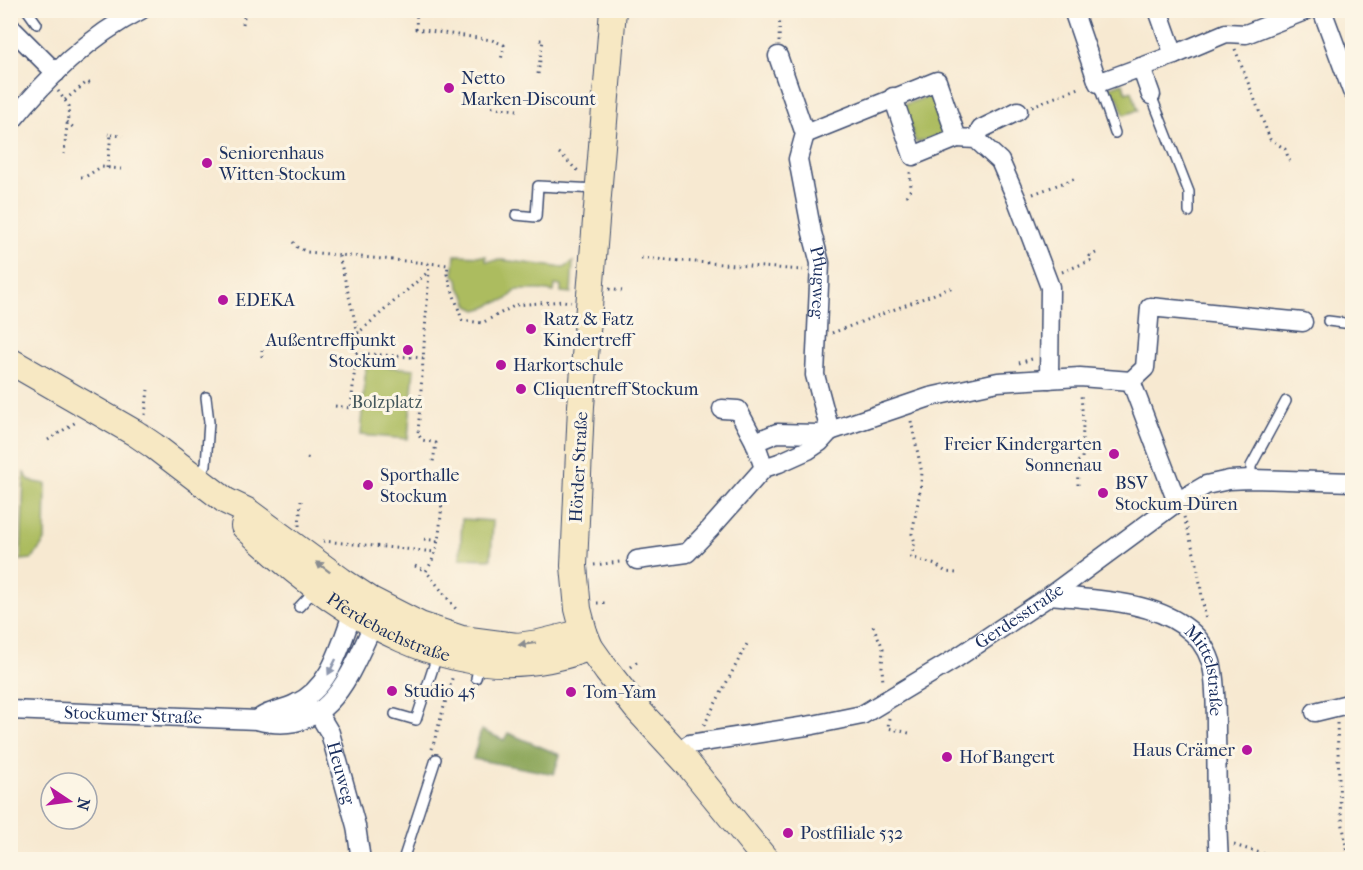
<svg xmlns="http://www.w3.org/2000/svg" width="1363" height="870" viewBox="0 0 1363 870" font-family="'IM FELL French Canon',serif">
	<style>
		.green { fill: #acbc5f; stroke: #64765e; stroke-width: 1.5 }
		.forest { fill: #89a456; stroke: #526a5a; stroke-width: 1.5 }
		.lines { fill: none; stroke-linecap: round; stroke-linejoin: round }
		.service-casing { stroke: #3c4b6f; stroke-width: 12 }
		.minor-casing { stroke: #3c4b6f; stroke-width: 21 }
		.secondary-casing { stroke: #3c4b6f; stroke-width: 28 }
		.path { stroke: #3c4b6f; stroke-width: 3; stroke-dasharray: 1.5 4.5; stroke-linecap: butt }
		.service { stroke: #fff; stroke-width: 9 }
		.minor { stroke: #fff; stroke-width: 18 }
		.secondary { stroke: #f7e8c3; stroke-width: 26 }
		.oneway { fill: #898c90 }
		.oneway2 { fill: #8d97ae }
		.poi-dot { fill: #b5179e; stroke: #fcf5e5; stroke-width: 2 }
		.labels { text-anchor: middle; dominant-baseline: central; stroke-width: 6; stroke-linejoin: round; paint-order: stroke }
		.poi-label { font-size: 18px; fill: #1b2f5e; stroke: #fcf5e5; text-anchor: start }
		.street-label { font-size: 18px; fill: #1b2f5e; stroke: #fcf5e5 }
		.park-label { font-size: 18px; fill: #46595e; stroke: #fcf5e5 }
	</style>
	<rect width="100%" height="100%" fill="#fcf5e5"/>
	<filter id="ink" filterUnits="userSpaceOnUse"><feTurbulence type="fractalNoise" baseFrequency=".0167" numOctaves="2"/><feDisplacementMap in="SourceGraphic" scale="12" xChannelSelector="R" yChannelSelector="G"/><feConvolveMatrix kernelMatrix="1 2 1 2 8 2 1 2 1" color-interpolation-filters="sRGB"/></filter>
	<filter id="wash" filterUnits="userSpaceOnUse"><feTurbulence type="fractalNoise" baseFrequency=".008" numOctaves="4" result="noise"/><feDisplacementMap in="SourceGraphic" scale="24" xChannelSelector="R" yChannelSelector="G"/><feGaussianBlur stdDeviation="1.35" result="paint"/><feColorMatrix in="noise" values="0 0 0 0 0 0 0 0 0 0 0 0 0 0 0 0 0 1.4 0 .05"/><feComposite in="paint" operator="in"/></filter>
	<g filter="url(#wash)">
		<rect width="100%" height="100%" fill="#f7e9d1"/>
		<g class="green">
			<polygon points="1123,83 1126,93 1132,91 1138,110 1124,115 1117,96 1111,98 1108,88"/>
			<polygon points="933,95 946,133 916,143 903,105"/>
			<polygon points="455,255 486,256 486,261 503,260 564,268 573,262 571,293 561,292 561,286 555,285 554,292 540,290 517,290 506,300 493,303 488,307 477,310 469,306 465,295 459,288 458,279 453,274"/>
			<polygon points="366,365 414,369 408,439 360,435"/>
			<polygon points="24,473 30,481 46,484 45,541 32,559 21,560"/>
			<polygon points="462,519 493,521 491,559 460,558"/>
		</g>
		<polygon class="forest" points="481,730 504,740 508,733 560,755 554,774 473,759"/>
	</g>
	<g filter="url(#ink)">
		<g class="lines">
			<g class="service-casing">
				<g id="service">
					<polyline points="27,10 37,24"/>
					<polyline points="1098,83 1115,133"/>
					<polyline points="1151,95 1189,192 1189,212"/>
					<polyline points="516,215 536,217 538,186 597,189"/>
					<polyline points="1328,321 1352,324"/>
					<polyline points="198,476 206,465 209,422 206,397"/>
					<polyline points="1251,479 1251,466 1286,401"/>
					<polyline points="299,607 315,590"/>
					<polyline points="476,678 480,662"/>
					<polyline points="395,714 416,720 438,653"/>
					<polyline points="403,860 436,759"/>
				</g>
			</g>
			<g class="minor-casing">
				<g id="minor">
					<polyline points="1073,10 1098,83 1174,55 1158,10"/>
					<polyline points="1322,10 1352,91"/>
					<polyline points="10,27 56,73"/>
					<polyline points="1174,55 1226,33 1246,34 1307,10"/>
					<path id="s1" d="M778 56 805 134 798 159 812 233 820 263 815 375 830 431 930 397 998 382 1080 377 1131 381 1177 502"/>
					<polyline points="1141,67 1151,95"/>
					<polyline points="893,97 913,156 957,138"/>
					<path d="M10 123C47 78 88 37 141 10"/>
					<polyline points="805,134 937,81 957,138 976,139 1000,161 1017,200 1050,287 1049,379"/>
					<polyline points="976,139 981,129 1018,111"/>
					<polyline points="1131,381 1145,368 1150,307 1303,322"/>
					<polyline points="722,409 738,410 755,442"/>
					<polyline points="764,468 755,442 777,433 818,434 830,431"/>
					<polyline points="637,560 687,553 710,529 764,468 779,463 808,450 820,442 830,431"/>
					<path id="s2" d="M1051 595C1094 600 1148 600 1184 626 1197 635 1206 647 1211 662 1216 679 1216 712 1216 731 1217 774 1216 817 1219 860"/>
					<path id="s3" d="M297 703 318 713 330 733 356 826 361 860"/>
					<path id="s4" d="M10 710 257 720C327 739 349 677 373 625"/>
					<polyline points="1315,712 1352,703"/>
					<path d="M257 720C269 710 281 711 295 704 331 688 340 646 353 612"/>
					<path id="s5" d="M677 753 690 744 813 725 862 715 955 659 1051 595 1177 502 1206 485 1229 480 1251 479 1352 482"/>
				</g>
			</g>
			<g class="secondary-casing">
				<g id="secondary">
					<polyline points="613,10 581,406 574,566 578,609 584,632 590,647 607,671 637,709 687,763 766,860"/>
					<polyline points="10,361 135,433 154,446 226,501 247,511 342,581 371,600 420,625 462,639 517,646 539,643 584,632"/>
					<path id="s6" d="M244 526C336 613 458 700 590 647"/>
				</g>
			</g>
			<g class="path">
				<polyline points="417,10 416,29 492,40 504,45 501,60"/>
				<polyline points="243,24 245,10"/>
				<polyline points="779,42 780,10"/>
				<polyline points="1235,49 1270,139 1285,149 1290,162"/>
				<polyline points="538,74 543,40 539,40"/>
				<polyline points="58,91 69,106 64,154"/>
				<polyline points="65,100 87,82 91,84"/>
				<polyline points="1032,106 1082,87"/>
				<polyline points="492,107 517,110"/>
				<polyline points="67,122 75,129"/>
				<polyline points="111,135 123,136"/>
				<path d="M559 153C567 159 572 167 580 172"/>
				<polyline points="107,168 111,135 108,134"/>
				<polyline points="81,177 85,177 101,167 121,169"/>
				<polyline points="1033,194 1076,178"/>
				<polyline points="906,196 911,189 910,172"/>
				<polyline points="293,242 297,247 307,252 448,265 447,274 462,320 482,323 516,305 563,301 571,302"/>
				<polyline points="339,256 358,333"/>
				<polyline points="641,258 803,270"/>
				<polyline points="428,263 429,272 418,434 422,440 436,443 433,462"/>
				<polyline points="1062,272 1092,260 1090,256 1098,252"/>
				<polyline points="609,289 622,291"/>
				<polyline points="832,333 953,287"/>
				<polyline points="356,353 423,358"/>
				<polyline points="262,357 262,350"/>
				<polyline points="1019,363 1032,359"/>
				<polyline points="610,395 611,385 615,385"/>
				<polyline points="335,406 351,408 358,333 428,272"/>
				<polyline points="351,408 363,406"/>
				<polyline points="145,415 148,390"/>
				<polyline points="911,421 922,473 920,491 912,534 915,542 911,557 936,565 946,572 956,573"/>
				<polyline points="48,440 76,422"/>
				<polyline points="307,458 310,459"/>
				<polyline points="1078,485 1077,462 1082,459 1083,423 1081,394"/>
				<path d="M442 500C440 524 440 552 426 571L456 609"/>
				<polyline points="1184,517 1197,564 1206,622"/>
				<polyline points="299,526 301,501"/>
				<polyline points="424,539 438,541"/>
				<polyline points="323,541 435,552"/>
				<polyline points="594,565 620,562"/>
				<polyline points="415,566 426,571"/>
				<polyline points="597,603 607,603"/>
				<polyline points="873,626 883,648 882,667 883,683"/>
				<polyline points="631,667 637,662"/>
				<polyline points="889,718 888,728 909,733"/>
				<polyline points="1337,723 1340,806 1348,860"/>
				<polyline points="704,725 747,644"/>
				<polyline points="432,749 453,675"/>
				<polyline points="1234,845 1283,860"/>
			</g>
			<use href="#service" class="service"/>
			<use href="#minor" class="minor"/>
			<use href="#secondary" class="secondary"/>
		</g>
		<defs><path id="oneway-solid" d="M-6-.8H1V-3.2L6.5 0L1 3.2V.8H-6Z" transform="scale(1.5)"/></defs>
		<g class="oneway">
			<use href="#oneway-solid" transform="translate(323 567) rotate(-143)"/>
			<use href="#oneway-solid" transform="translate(527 644) rotate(172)"/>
		</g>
		<use class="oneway2" href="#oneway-solid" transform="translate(332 667) rotate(117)"/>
	</g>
	<g class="poi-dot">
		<circle cx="449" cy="88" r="6"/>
		<circle cx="207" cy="163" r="6"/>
		<circle cx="223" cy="300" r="6"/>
		<circle cx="531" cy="329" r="6"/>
		<circle cx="408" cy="350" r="6"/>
		<circle cx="501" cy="365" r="6"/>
		<circle cx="521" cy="389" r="6"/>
		<circle cx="1114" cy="454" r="6"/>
		<circle cx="368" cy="485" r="6"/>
		<circle cx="1103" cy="493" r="6"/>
		<circle cx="392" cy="691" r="6"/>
		<circle cx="571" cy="692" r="6"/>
		<circle cx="1247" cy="750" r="6"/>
		<circle cx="947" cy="757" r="6"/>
		<circle cx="788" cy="833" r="6"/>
	</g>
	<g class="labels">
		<g class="poi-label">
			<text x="461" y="78">Netto<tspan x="461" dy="21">Marken-Discount</tspan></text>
			<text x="219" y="153">Seniorenhaus<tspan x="219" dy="21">Witten-Stockum</tspan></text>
			<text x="235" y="300">EDEKA</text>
			<text x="543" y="319">Ratz &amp; Fatz<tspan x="543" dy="21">Kindertreff</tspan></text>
			<text x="396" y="340" text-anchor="end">Außentreffpunkt<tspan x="396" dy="21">Stockum</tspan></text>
			<text x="513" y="365">Harkortschule</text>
			<text x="533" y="389">Cliquentreff Stockum</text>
			<text x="1102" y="444" text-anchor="end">Freier Kindergarten<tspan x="1102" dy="21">Sonnenau</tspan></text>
			<text x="380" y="475">Sporthalle<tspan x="380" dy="21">Stockum</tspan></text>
			<text x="1115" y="483">BSV<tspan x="1115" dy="21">Stockum-Düren</tspan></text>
			<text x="404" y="691">Studio 45</text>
			<text x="583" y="692">Tom-Yam</text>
			<text x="1235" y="750" text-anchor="end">Haus Crämer</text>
			<text x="959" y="757">Hof Bangert</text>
			<text x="800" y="833">Postfiliale 532</text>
		</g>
		<g class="street-label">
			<text stroke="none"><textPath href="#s1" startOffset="234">Pflugweg</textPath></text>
			<text transform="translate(579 467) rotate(-87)">Hörder Straße</text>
			<text stroke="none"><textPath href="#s5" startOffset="376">Gerdesstraße</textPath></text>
			<text stroke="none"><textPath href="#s6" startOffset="178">Pferdebachstraße</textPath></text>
			<text stroke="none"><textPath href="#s2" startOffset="190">Mittelstraße</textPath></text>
			<text stroke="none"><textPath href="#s4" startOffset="123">Stockumer Straße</textPath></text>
			<text stroke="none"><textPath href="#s3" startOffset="88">Heuweg</textPath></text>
		</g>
		<g class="park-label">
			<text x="387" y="402">Bolzplatz</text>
		</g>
	</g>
	<rect width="1363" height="870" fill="none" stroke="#fcf5e5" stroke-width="36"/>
	<g transform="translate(69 801) rotate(103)"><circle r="28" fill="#fcf5e5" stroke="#a2a6af" stroke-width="1.5"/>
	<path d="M0-4.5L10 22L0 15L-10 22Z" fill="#b5179e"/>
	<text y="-9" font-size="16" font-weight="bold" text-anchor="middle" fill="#1b2f5e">N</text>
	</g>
</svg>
